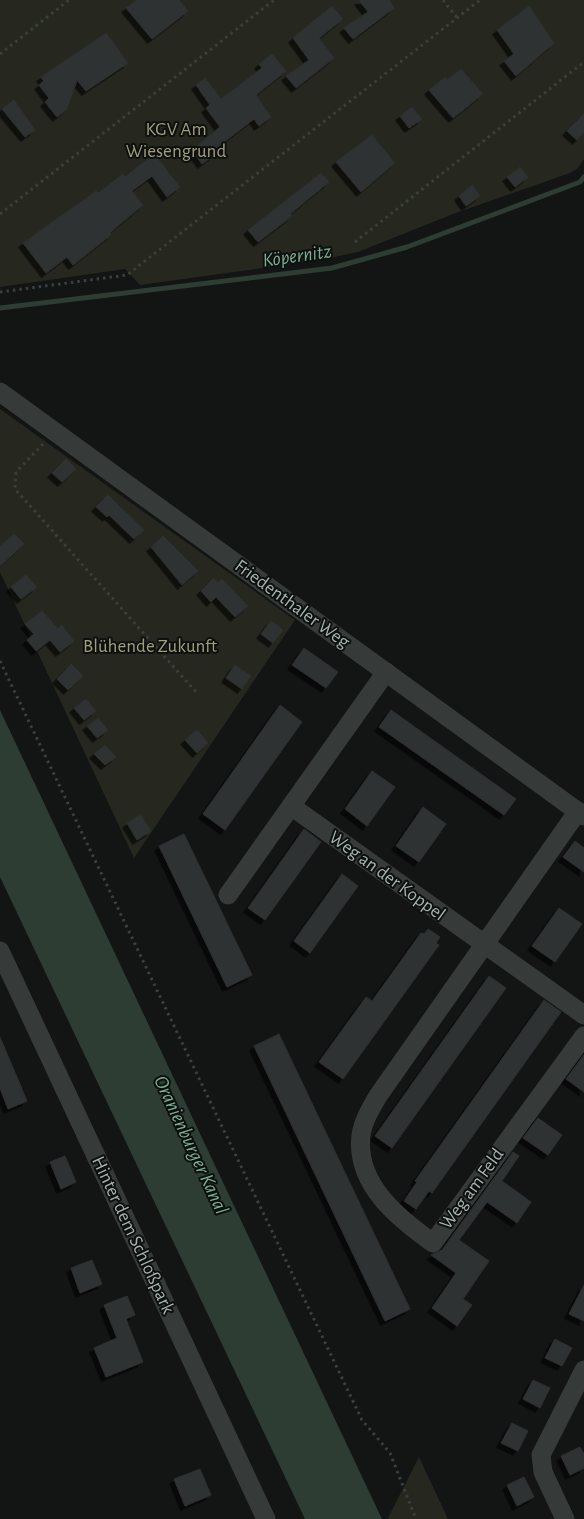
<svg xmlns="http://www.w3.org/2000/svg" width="584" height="1519" viewBox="0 0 584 1519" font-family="'Alegreya Sans',sans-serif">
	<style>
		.green { fill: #26271f }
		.water { fill: #2d3d33 }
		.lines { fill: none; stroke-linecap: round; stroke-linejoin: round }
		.stream { stroke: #2d3d33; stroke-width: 5 }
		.building { fill: #2e3030; stroke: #2d3030; filter: url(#shadow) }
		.path { stroke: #3a403e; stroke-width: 3; stroke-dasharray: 2.5 4; stroke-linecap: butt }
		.minor { stroke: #363b3a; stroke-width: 19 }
		.labels { text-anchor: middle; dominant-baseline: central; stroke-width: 4; stroke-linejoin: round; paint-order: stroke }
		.park-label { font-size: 19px; fill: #9f9f7c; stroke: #0e0f0f }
		.street-label { font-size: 19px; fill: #a5b4af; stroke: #0e0f0f }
		.water-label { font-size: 20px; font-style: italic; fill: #7caf91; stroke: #0e0f0f }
	</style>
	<defs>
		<filter id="shadow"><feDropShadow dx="-4.5" dy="4.5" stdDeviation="0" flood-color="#0009"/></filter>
	</defs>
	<rect width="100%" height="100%" fill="#131414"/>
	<g class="green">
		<polygon points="0,0 584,0 584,159 577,169 570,173 453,214 358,252 321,260 140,285 125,269 0,287"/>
		<polygon points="0,409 295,620 134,858 0,572"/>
		<polygon points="419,1457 448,1519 389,1519 388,1518"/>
	</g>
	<polygon class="water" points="0,710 382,1519 305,1519 0,877"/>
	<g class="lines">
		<polyline class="stream" points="0,308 332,268 407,247 580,182 584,177"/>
	</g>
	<g class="building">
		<polygon points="137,0 179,0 188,11 152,39 126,8"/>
		<polygon points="359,0 389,0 394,8 353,39 344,28 368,12"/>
		<polygon points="332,6 343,19 319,38 334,58 296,88 286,76 309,60 293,38"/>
		<polygon points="529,6 554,43 516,76 504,61 514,54 497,30"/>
		<polygon points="106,33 128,63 86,91 77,80 67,109 57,117 45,102 49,98 39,85 44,81 41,77"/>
		<polygon points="272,54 286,71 256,95 271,117 259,126 254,119 211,152 214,155 202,164 192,150 220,127 206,108 210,105 196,85 205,78 221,99 262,68 259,64"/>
		<polygon points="461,69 483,94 453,118 429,90 445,77 447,80"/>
		<polygon points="14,100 35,130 25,137 2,109"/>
		<polygon points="412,107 422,119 409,128 400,116"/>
		<polygon points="584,114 584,132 577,140 567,131"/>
		<polygon points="372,135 395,163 361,192 336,162"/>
		<polygon points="154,154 180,187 167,197 152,176 132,191 143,205 114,229 110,233 111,235 73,265 67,257 46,273 23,243 96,191 98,193 123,174 125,177"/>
		<polygon points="520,167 528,177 515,187 507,177"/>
		<polygon points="321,173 329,182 290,214 292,216 258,242 248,230"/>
		<polygon points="472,185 480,196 466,206 459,196"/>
		<polygon points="66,459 76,469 62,482 52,473"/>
		<polygon points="108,495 144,530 134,539 109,515 107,517 96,507"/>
		<polygon points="14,534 24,544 0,566 0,546"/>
		<polygon points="163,536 198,571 182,585 151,547"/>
		<polygon points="26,575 37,587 21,599 11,587"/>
		<polygon points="214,578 218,583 222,579 248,606 235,617 216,597 211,602 201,591"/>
		<polygon points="42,611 58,629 62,625 74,641 60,652 50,640 36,651 27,640 34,634 25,624"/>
		<polygon points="271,621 283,630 273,643 261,634"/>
		<polygon points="304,648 338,672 326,688 292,665"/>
		<polygon points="71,664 83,676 68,690 57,679"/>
		<polygon points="235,665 251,676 242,689 226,678"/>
		<polygon points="86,699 96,711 84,720 74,708"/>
		<polygon points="280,705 302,722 225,830 203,814"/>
		<polygon points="391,710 516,799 504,815 379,727"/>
		<polygon points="98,718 108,730 97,738 87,726"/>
		<polygon points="197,730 208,743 197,753 185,740"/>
		<polygon points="105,745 116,757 105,765 94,754"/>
		<polygon points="372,771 395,787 367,826 345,809"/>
		<polygon points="423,807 446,824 419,862 396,846"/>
		<polygon points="141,815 151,831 137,840 127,823"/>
		<polygon points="304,829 321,842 265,920 248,908"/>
		<polygon points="184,834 252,975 227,987 159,846"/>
		<polygon points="575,841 584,848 584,872 563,857"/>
		<polygon points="342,874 358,886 310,953 294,941"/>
		<polygon points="559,908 582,924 555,962 532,946"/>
		<polygon points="428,929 440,937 436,943 439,945 343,1079 319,1062 366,997 372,1001 421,933 424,934"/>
		<polygon points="489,976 506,988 392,1148 375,1136"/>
		<polygon points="544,1000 561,1012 432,1193 429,1191 416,1209 404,1201 417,1182 415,1181"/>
		<polygon points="279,1034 410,1309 385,1321 254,1046"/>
		<polygon points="0,1037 27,1101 8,1109 0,1088"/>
		<polygon points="584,1055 584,1092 566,1079"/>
		<polygon points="538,1118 562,1135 548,1155 523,1138"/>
		<polygon points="513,1152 519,1156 502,1181 531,1202 517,1223 487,1202 459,1240 489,1261 463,1299 472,1305 457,1326 432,1308 456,1273 431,1255 442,1250"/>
		<polygon points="65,1156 76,1182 61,1189 50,1162"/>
		<polygon points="92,1260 102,1284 80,1293 71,1268"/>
		<polygon points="584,1285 584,1321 569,1314"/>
		<polygon points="127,1296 135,1315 126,1319 143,1362 106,1377 94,1348 117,1338 104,1305"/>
		<polygon points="555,1339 572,1348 562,1366 545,1358"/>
		<polygon points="533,1380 550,1388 540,1408 523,1399"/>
		<polygon points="512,1423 528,1431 518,1451 501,1443"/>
		<polygon points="580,1447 584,1454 584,1468 570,1475 561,1456"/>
		<polygon points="200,1469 211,1495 185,1506 174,1479"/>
		<polygon points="524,1477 534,1497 517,1506 507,1485"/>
	</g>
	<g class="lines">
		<g class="path">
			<polyline points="443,0 457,18"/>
			<polyline points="0,54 69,0"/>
			<polyline points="0,214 274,0"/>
			<polyline points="355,242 584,62"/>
			<polyline points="0,292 127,275 480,0"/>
			<polyline points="43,444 16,472 15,489 196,692"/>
			<polyline points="0,661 362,1420 390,1453 416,1519"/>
		</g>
		<g class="minor">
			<polyline points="0,392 584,816"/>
			<polyline points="291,806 584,1015"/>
			<path d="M578 811 378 1096C371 1108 363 1121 361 1135 355 1184 398 1218 433 1243L584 1036"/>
			<polyline points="228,895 386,672"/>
			<polyline points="0,951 266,1519"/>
			<polyline points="565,1519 543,1472 541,1455 584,1370"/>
		</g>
	</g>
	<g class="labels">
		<g class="park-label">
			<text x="176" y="129">KGV Am<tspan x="176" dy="22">Wiesengrund</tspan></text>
			<text x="150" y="646">Blühende Zukunft</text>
		</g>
		<g class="street-label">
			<text transform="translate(292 604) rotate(36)">Friedenthaler Weg</text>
			<text transform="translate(387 876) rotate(36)">Weg an der Koppel</text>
			<text transform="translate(472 1189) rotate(-54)">Weg am Feld</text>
			<text transform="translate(133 1235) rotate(65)">Hinter dem Schloßpark</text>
		</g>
		<g class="water-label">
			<text transform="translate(297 256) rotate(-8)">Köpernitz</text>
			<text transform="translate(191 1145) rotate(65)">Oranienburger Kanal</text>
		</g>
	</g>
</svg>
